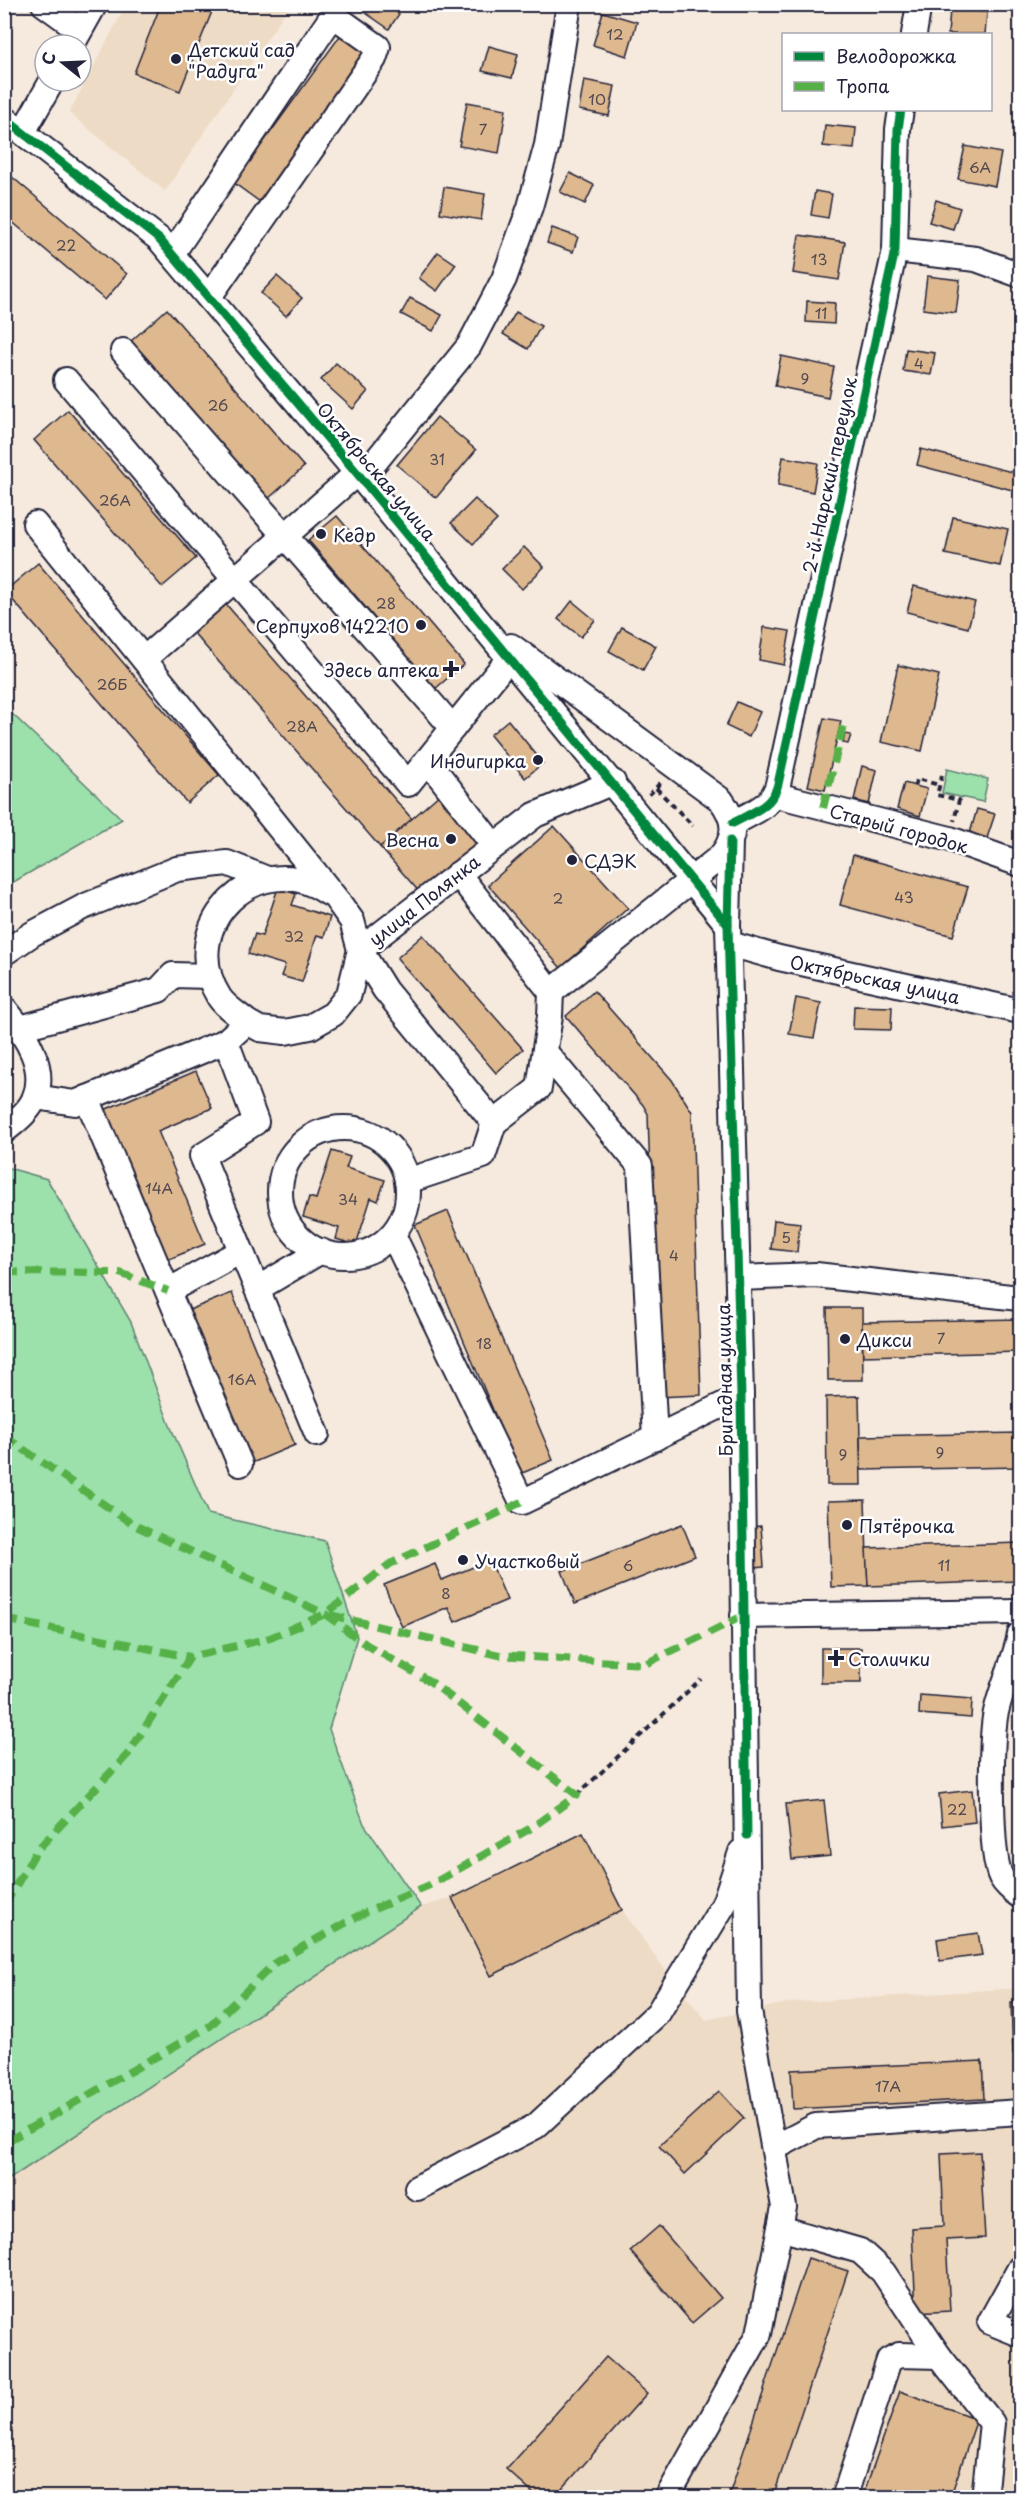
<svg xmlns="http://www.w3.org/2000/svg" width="1025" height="2502" viewBox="0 0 1025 2502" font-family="'Playpen Sans',sans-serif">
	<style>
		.built { fill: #eedbc6 }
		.green { fill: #9ce0ab; stroke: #5f8173; stroke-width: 1.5 }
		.building { fill: #deb88f; stroke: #22223b; stroke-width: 1.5 }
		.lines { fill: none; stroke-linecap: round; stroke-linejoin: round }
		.minor-casing { stroke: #22223b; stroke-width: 28 }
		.path { stroke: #22223b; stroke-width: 4; stroke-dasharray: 6 4.5; stroke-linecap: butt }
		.minor { stroke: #fff; stroke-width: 24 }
		.quiet { stroke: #55b146; stroke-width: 8; stroke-dasharray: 15 8; stroke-linecap: butt }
		.cycleway-casing { stroke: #fff; stroke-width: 13 }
		.cycleway { stroke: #00873e; stroke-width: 9 }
		.poi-dot { fill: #22223b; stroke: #fff; stroke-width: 2 }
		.labels { text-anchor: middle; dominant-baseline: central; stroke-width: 5; stroke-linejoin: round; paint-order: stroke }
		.number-label { font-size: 15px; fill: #514850 }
		.poi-label { font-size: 18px; fill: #22223b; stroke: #fff; text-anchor: start }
		.street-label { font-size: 18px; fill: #22223b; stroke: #fff }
	</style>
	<rect width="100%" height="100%" fill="#f5eadd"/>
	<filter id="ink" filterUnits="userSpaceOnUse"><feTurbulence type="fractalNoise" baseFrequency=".0167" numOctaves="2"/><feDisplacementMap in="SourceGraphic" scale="12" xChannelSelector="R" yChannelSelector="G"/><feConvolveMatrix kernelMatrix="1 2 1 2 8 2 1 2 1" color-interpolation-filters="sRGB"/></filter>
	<g filter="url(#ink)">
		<g class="built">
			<polygon points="126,5 290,5 165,191 69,113"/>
			<polygon points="583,1833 622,1910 676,1985 706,2020 787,2003 1020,1988 1020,2497 5,2498 5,2181 421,1907 452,1898"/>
		</g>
		<g class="green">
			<polygon points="5,707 122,819 5,887 4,887"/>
			<polygon points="947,769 988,779 983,802 942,793"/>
			<polygon points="5,1167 47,1179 131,1322 169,1423 208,1514 325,1541 357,1637 329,1729 364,1824 421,1907 5,2182"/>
		</g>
		<g class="building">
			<polygon points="161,4 215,4 180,91 134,73"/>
			<polygon points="353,4 385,4 399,14 389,29"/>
			<polygon points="950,10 987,12 985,34 948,34"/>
			<polygon points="603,12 637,22 627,56 593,45"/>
			<polygon points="342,33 368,52 260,202 234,183"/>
			<polygon points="489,46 518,54 512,78 482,71"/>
			<polygon points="584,80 615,86 609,116 579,110"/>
			<polygon points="467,102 506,109 499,153 459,146"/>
			<polygon points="825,125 856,128 854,149 823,146"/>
			<polygon points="965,146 1001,153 995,186 958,179"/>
			<polygon points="5,171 127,274 105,300 4,215"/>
			<polygon points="570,173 594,185 585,204 560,192"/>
			<polygon points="444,187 485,194 481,220 440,213"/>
			<polygon points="815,191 832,194 828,218 811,215"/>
			<polygon points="936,200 960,208 953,229 929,222"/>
			<polygon points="552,228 578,237 573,252 547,243"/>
			<polygon points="799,235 845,242 839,280 793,273"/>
			<polygon points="438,252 456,264 437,291 419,278"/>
			<polygon points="277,276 302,298 286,316 261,293"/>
			<polygon points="927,276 960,280 956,313 923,309"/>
			<polygon points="410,298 442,315 433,331 401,314"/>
			<polygon points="807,301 835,303 834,324 806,322"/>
			<polygon points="167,309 304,467 268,499 131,341"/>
			<polygon points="516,312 541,326 528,349 503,334"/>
			<polygon points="906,349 935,353 931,375 903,371"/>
			<polygon points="781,356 834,367 828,397 775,386"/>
			<polygon points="336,363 368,391 353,409 321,380"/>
			<polygon points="68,410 196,558 162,587 34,440"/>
			<polygon points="437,417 476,450 436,498 397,465"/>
			<polygon points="921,449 1020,474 1020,492 917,465"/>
			<polygon points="783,457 818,463 813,492 778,485"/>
			<polygon points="475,499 497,520 473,544 451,523"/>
			<polygon points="337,516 464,664 435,689 308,540"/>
			<polygon points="953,517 1008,529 1000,566 945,554"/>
			<polygon points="524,547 544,567 522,589 502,569"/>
			<polygon points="38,563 219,775 187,803 5,591"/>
			<polygon points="914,586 975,602 968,628 907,612"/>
			<polygon points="572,601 595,620 581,637 558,619"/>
			<polygon points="225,603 412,819 380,847 192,631"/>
			<polygon points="622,627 656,646 643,670 609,651"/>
			<polygon points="764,627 790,631 784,665 759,660"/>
			<polygon points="898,665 939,675 922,751 881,742"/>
			<polygon points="737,702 760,712 749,737 726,726"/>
			<polygon points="824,718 841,721 825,790 808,786"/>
			<polygon points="508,720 543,763 525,778 490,735"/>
			<polygon points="845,734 851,735 848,744 843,743"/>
			<polygon points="862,766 877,770 869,804 854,800"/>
			<polygon points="904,783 927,789 920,816 897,809"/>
			<polygon points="441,793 482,840 421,894 380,847"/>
			<polygon points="977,809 995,814 987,838 970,833"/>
			<polygon points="554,826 628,908 561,968 488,885"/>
			<polygon points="853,855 968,887 953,936 840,905"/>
			<polygon points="278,888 296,894 292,905 330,917 324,937 317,935 302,982 281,976 285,965 248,954 255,934 262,936"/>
			<polygon points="423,935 523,1049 496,1073 397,958"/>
			<polygon points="594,991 672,1080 692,1112 701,1395 657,1397 648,1114 643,1105 566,1016"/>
			<polygon points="796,998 821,1003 814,1038 789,1034"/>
			<polygon points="854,1006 892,1007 891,1030 853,1029"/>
			<polygon points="4,1053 9,1055 4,1070"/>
			<polygon points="196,1071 212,1108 158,1131 205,1244 167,1260 104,1110"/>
			<polygon points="332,1151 350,1157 346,1168 385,1180 378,1201 371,1198 356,1245 336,1239 339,1228 303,1217 309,1197 316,1199"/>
			<polygon points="448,1211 553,1460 520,1474 415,1225"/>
			<polygon points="774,1220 800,1223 797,1252 771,1249"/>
			<polygon points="232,1293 295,1445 252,1463 189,1310"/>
			<polygon points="827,1308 862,1308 863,1380 828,1380"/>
			<polygon points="1020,1319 1020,1352 863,1356 862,1322"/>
			<polygon points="859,1396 861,1485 827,1485 826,1397"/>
			<polygon points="1020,1433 1020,1467 861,1470 860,1436"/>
			<polygon points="865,1500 868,1586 831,1587 828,1501"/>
			<polygon points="682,1524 695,1556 575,1604 562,1571"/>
			<polygon points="761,1526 764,1567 753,1568 749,1527"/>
			<polygon points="1020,1543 1020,1581 868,1586 866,1548"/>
			<polygon points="490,1560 507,1600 455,1622 448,1607 402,1627 384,1585 435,1564 442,1580"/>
			<rect x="821" y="1648" width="40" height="35"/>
			<polygon points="920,1695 972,1699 971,1718 919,1714"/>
			<polygon points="972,1790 975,1822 942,1826 939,1794"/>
			<polygon points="824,1800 830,1856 792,1860 786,1804"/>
			<polygon points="583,1833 622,1910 491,1976 452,1898"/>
			<polygon points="978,1933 982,1955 940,1961 937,1939"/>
			<polygon points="1011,2003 1020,2003 1020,2054 1013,2054"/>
			<polygon points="982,2061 984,2099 793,2109 791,2070"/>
			<polygon points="719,2091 744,2118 685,2174 659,2146"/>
			<polygon points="980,2152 985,2238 946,2240 950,2311 916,2313 912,2228 944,2226 941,2154"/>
			<polygon points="659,2226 721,2298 692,2323 630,2251"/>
			<polygon points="808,2258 848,2271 773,2498 728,2498"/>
			<polygon points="606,2357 647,2393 554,2498 538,2498 506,2469"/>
			<polygon points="900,2391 977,2419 950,2498 862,2498"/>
		</g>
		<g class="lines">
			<g class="minor-casing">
				<g id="minor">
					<polyline points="44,4 80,30"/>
					<polyline points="914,34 919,4"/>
					<polyline points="72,45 95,4"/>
					<polyline points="4,118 159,239 357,473 728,925"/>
					<polyline points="23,132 52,81"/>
					<polyline points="895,250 976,259 1020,275"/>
					<polyline points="172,254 333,15 332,4"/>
					<polyline points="209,297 374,59 378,47 333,15"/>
					<polyline points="123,351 453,728"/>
					<polyline points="66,380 408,784 510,657"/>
					<polyline points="362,478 469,346 504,279 530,207 547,145 569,4"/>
					<polyline points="35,524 337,900 352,921 360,950 385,990 494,1123 483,1156 407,1181"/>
					<path d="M511 646 721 800C736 820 737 837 720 857L551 992"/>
					<polyline points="144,659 357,473"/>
					<polyline points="427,760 494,846"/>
					<polyline points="776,795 950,839 1020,864"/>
					<path d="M733 823C752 813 773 806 778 784L895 250 898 129 901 110"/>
					<polyline points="458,874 551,992 550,1016 539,1088 494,1123"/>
					<polyline points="730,944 779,958 1020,1011"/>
					<polyline points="4,953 32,934 83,907 177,869 227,863 267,879"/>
					<polyline points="4,1008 20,1028 159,990 173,975 209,976"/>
					<path d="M247 1022C238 1014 225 1007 219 997 174 925 259 844 328 893"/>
					<polyline points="226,1041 256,1122 202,1156 317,1434"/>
					<polyline points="545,1052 640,1166 655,1438"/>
					<polyline points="35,1097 75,1103 226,1041 247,1022 260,1029 285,1032 310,1027 333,1014 349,994 360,950 535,815 613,782"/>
					<polyline points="87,1098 240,1464"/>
					<circle cx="344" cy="1192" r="64"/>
					<path d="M4 1131C15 1122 30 1111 35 1097 46 1069 28 1036 8 1017"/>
					<polyline points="393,1235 522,1502 741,1396"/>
					<polyline points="738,1278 816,1275 1019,1298 1020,1295"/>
					<polyline points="257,1289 321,1251"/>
					<polyline points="168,1291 241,1251"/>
					<polyline points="743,1616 1020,1612"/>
					<path d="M1020 1634C1015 1662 1000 1689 995 1717 991 1745 989 1854 1001 1877 1005 1884 1013 1891 1020 1896"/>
					<polyline points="774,2148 816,2126 1020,2112"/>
					<polyline points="417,2188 536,2126 658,2013 724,1904 741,1852"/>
					<polyline points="780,2228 860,2251 883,2272 939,2356 992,2423 984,2498"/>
					<polyline points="1020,2268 990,2322 1020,2334"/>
					<polyline points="667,2498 759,2334 784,2207 749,2011 741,1396 728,925 730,841"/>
					<polyline points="844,2498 889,2360 899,2355 939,2356"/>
				</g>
			</g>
			<g class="path">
				<polyline points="942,775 937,795 959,800 954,821"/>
				<polyline points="915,786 917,779 939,785"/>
				<polyline points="656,788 693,826"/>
				<polyline points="649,795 662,781"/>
				<polyline points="577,1795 701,1679"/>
			</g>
			<use href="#minor" class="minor"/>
			<g class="quiet">
				<polyline points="823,808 845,719"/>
				<polyline points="4,1272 120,1273 168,1291"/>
				<polyline points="4,1436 134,1525 325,1614 367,1645 431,1682 577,1795 531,1828 432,1884 356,1917 276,1962 210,2026 4,2143"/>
				<polyline points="330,1615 499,1655 645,1664 743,1616"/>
				<polyline points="4,1619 190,1657"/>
				<polyline points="4,1906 37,1850 128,1754 190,1657 270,1638 325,1614 390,1564 522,1502"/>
			</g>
			<g class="cycleway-casing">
				<g id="cycleway">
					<polyline points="4,118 159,239 357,473 728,925"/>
					<path d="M733 823C752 813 773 806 778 784L895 250 898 129 901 110"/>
					<polyline points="730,841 728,925 741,1396 747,1835"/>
				</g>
			</g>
			<use href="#cycleway" class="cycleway"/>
		</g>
	</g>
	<g class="poi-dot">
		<circle cx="176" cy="59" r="6"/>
		<circle cx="321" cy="534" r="6"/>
		<circle cx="421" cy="625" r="6"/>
		<path d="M448 660h6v6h6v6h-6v6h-6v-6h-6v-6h6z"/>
		<circle cx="538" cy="760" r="6"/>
		<circle cx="451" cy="839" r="6"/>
		<circle cx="572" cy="860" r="6"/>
		<circle cx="845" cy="1339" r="6"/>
		<circle cx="847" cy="1525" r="6"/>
		<circle cx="463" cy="1560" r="6"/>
		<path d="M833 1649h6v6h6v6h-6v6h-6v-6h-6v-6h6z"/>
	</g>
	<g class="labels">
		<g class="number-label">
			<text x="615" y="33">12</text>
			<text x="597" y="98">10</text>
			<text x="483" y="128">7</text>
			<text x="980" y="166">6А</text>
			<text x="66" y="244">22</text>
			<text x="819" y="258">13</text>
			<text x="821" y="312">11</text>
			<text x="919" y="362">4</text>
			<text x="805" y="377">9</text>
			<text x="218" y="404">26</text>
			<text x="437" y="458">31</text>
			<text x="115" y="499">26А</text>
			<text x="386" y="602">28</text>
			<text x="112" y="683">26Б</text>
			<text x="302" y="725">28А</text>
			<text x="904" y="896">43</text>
			<text x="558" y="897">2</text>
			<text x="294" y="935">32</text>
			<text x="159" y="1187">14А</text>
			<text x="348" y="1198">34</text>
			<text x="786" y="1236">5</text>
			<text x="674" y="1254">4</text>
			<text x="941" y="1337">7</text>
			<text x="484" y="1342">18</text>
			<text x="242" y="1378">16А</text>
			<text x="940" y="1451">9</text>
			<text x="843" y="1453">9</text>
			<text x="628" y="1564">6</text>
			<text x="944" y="1564">11</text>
			<text x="446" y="1592">8</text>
			<text x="957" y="1808">22</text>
			<text x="888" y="2085">17А</text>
		</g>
		<g class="poi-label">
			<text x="188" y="49">Детский сад<tspan x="188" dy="21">"Радуга"</tspan></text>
			<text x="333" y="534">Кедр</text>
			<text x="409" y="625" text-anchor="end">Серпухов 142210</text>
			<text x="439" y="669" text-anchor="end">Здесь аптека</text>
			<text x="526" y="760" text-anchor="end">Индигирка</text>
			<text x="439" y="839" text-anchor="end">Весна</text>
			<text x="584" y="860">СДЭК</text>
			<text x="857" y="1339">Дикси</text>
			<text x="859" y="1525">Пятёрочка</text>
			<text x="475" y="1560">Участковый</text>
			<text x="848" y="1658">Столички</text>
		</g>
		<g class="street-label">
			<text transform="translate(377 471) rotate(50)">Октябрьская улица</text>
			<text transform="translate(829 475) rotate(-78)">2-й Нарский переулок</text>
			<text transform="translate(899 828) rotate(15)">Старый городок</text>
			<text transform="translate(424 900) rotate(-38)">улица Полянка</text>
			<text transform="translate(875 979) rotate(12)">Октябрьская улица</text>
			<text transform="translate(724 1380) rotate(-91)">Бригадная улица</text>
		</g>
	</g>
	<rect width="1025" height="2502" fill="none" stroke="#fff" stroke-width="24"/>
	<rect x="12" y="12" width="1001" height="2478" fill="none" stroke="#22223b" stroke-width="2" filter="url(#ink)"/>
	<rect x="782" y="33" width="210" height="78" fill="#ffffff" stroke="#a7a7b1" stroke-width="1.5"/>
	<rect x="794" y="52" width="30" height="9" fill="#00873e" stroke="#a7a7b1" stroke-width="1.5"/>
	<text x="836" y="63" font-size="18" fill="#22223b">Велодорожка</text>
	<rect x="794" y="82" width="30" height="9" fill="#55b146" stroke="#a7a7b1" stroke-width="1.5"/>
	<text x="836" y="93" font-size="18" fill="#22223b">Тропа</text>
	<g transform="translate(63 63) rotate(288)"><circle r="28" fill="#ffffff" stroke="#a7a7b1" stroke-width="1.5"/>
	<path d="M0-4.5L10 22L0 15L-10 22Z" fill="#22223b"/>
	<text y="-9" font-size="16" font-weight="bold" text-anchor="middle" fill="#22223b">С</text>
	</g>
</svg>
